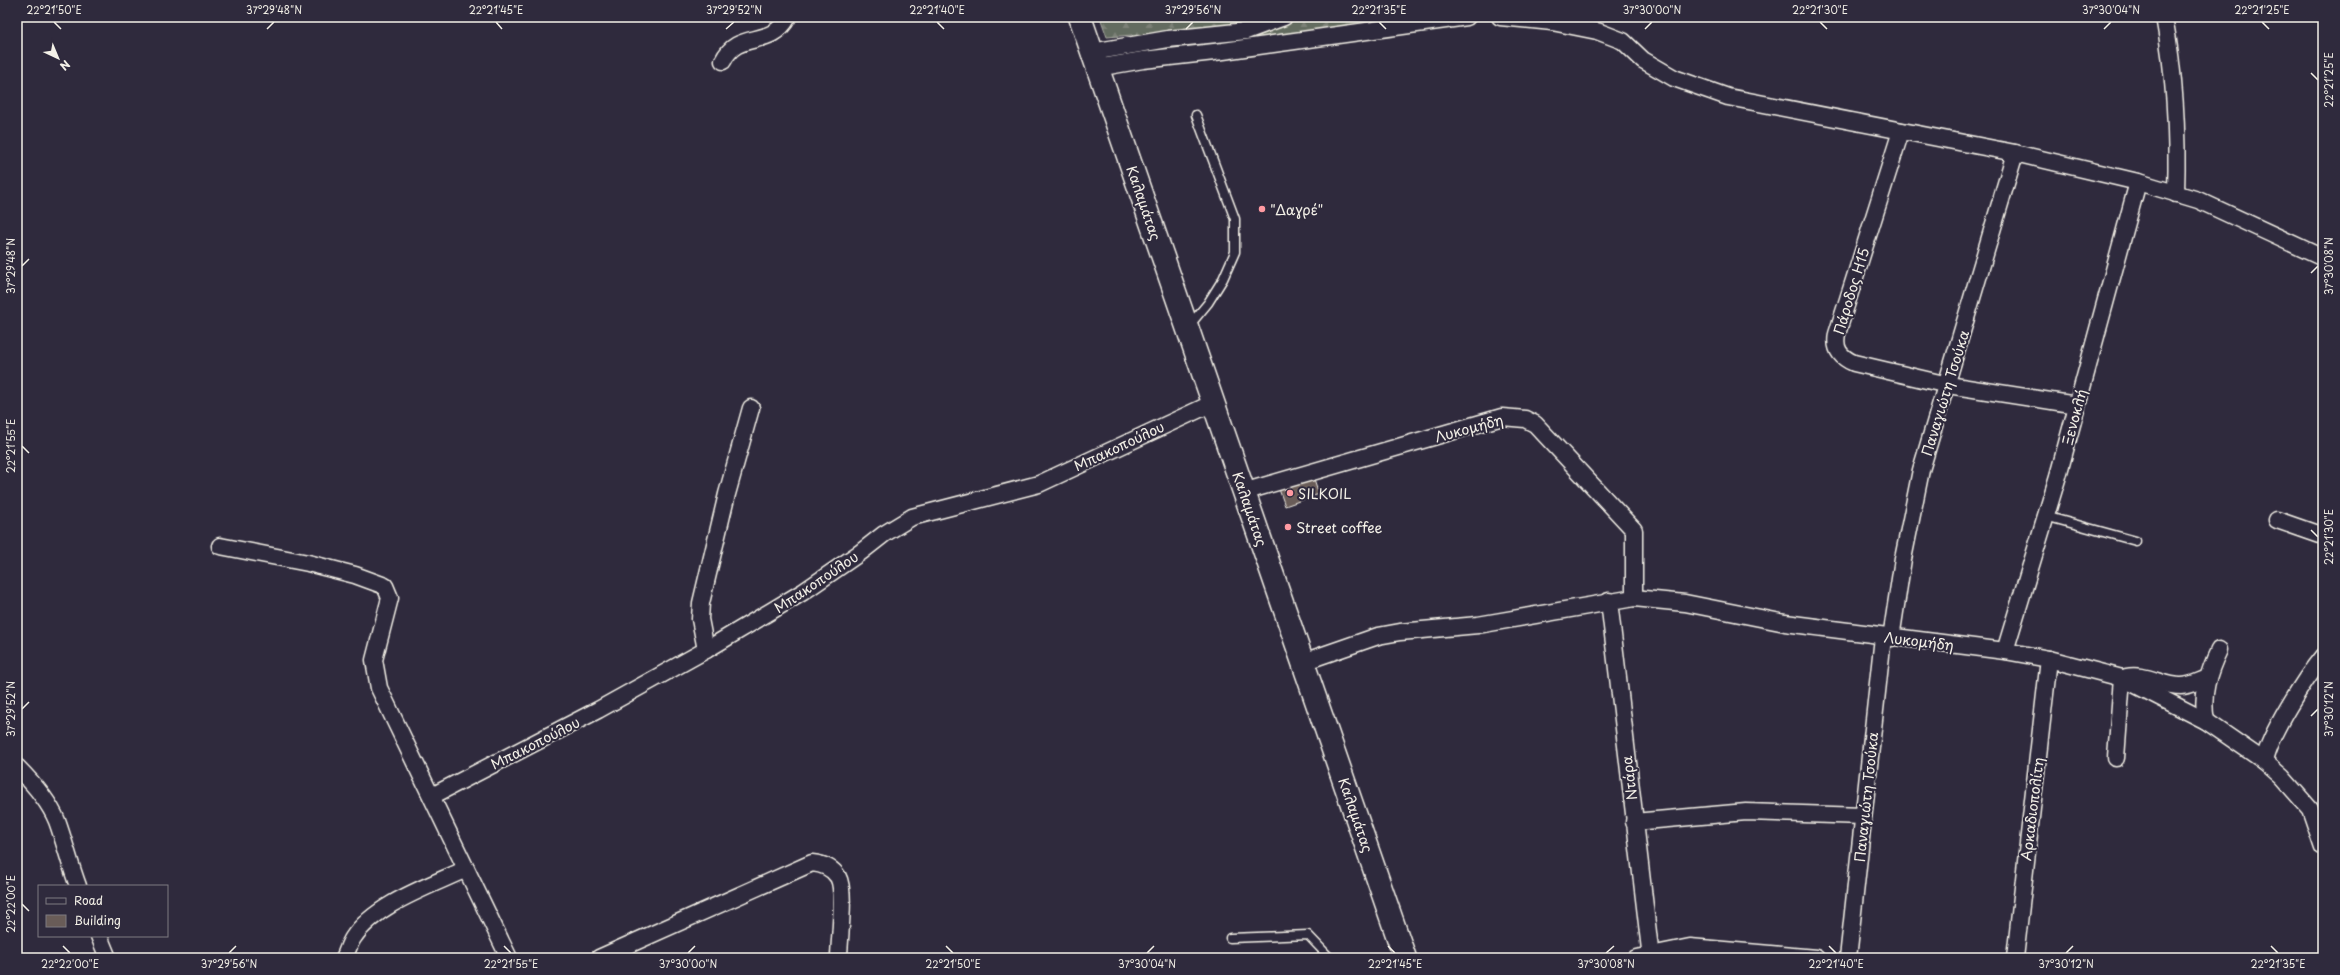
<svg xmlns="http://www.w3.org/2000/svg" width="2340" height="975" viewBox="0 0 2340 975" font-family="'Playpen Sans',sans-serif">
	<style>
		.forest { fill: url(#forest-firs); stroke: #acaea4 }
		.building { fill: #695c58; stroke: #f4f1e8 }
		.lines { fill: none; stroke-linecap: round; stroke-linejoin: round }
		.lane-casing { stroke: #f4f1e8; stroke-width: 11 }
		.street-casing { stroke: #f4f1e8; stroke-width: 19 }
		.primary-casing { stroke: #f4f1e8; stroke-width: 25 }
		.lane { stroke: #2f2a3d; stroke-width: 8 }
		.street { stroke: #2f2a3d; stroke-width: 16 }
		.primary { stroke: #2f2a3d; stroke-width: 22 }
		.ticks { fill: none; stroke: #f4f1e8; stroke-width: 1.5 }
		.poi-dot { fill: #ff9aa2; stroke: #2f2a3d; stroke-width: 1.5 }
		.labels { text-anchor: middle; dominant-baseline: central; stroke-width: 4; stroke-linejoin: round; paint-order: stroke }
		.street-label { font-size: 14px; fill: #f4f1e8; stroke: #2f2a3d }
		.poi-label { font-size: 14px; fill: #f4f1e8; stroke: #2f2a3d; text-anchor: start }
		.neatline { fill: none; stroke: #f4f1e8; stroke-width: 1.5 }
		.ticks-label { font-size: 10px; text-anchor: middle; fill: #f4f1e8 }
	</style>
	<defs>
		<pattern id="forest-firs" width="22" height="20" patternUnits="userSpaceOnUse"><rect width="22" height="20" fill="#646c60"/><path d="M5 1l3.5 6h-7zM16 11l3.5 6h-7z" fill="#7b8177"/></pattern>
	</defs>
	<rect width="100%" height="100%" fill="#2f2a3d"/>
	<filter id="ink" filterUnits="userSpaceOnUse"><feTurbulence type="fractalNoise" baseFrequency=".025" numOctaves="2"/><feDisplacementMap in="SourceGraphic" scale="8" xChannelSelector="R" yChannelSelector="G"/><feConvolveMatrix kernelMatrix="1 2 1 2 8 2 1 2 1" color-interpolation-filters="sRGB"/></filter>
	<g filter="url(#ink)">
		<polygon class="forest" points="1100,17 1432,17 1149,55 1132,35 1107,37"/>
		<polygon class="building" points="1313,476 1319,494 1285,506 1279,489"/>
		<g class="lines">
			<g class="lane-casing">
				<g id="lane">
					<polyline points="1189,326 1208,303 1223,279 1235,252 1235,219 1196,115"/>
					<polyline points="2045,516 2136,541"/>
					<polyline points="1230,938 1308,935 1330,958"/>
				</g>
			</g>
			<g class="street-casing">
				<g id="street">
					<polyline points="1500,17 1552,22 1597,31 1623,41 1643,60 1674,78 1728,97 2015,153 2138,182 2198,200 2323,258"/>
					<path d="M2164 17C2175 75 2178 135 2176 194"/>
					<polyline points="1092,52 1168,39 1246,31 1284,17"/>
					<path d="M723 61C738 29 770 50 788 17"/>
					<polyline points="1097,68 1143,60 1223,51 1467,17"/>
					<path d="M1901 131 1837 334C1834 349 1840 357 1854 363L1948 385 2077 405"/>
					<polyline points="1243,492 1502,417 1525,419 1535,424 1634,530 1634,598"/>
					<polyline points="2277,520 2323,536"/>
					<polyline points="220,546 308,563 355,575 385,586 390,598 374,660 379,688 509,958"/>
					<polyline points="1609,601 1651,958"/>
					<polyline points="1891,638 1903,559 1921,470 2015,153"/>
					<polyline points="706,650 700,619 701,603 727,494 751,408"/>
					<polyline points="2005,651 2058,476 2138,182"/>
					<polyline points="1303,662 1378,636 1400,632 1478,625 1634,598 1685,603 1785,623 2005,651 2049,659 2122,678 2206,721 2264,761 2282,777 2310,809 2323,847"/>
					<path d="M2126 677C2146 673 2161 686 2181 686 2191 686 2199 681 2208 678"/>
					<path d="M2206 721C2201 695 2208 673 2219 650"/>
					<polyline points="2116,758 2122,678"/>
					<path d="M2264 761C2269 734 2306 677 2323 656"/>
					<path d="M17 767C33 783 49 801 57 821 65 843 70 865 78 886"/>
					<polyline points="432,796 598,710 706,650 803,592 861,552 884,534 912,517 1039,484 1213,403"/>
					<polyline points="1634,822 1746,812 1863,816"/>
					<polyline points="99,936 108,958"/>
					<path d="M344 958C347 952 349 944 353 938 375 904 430 886 466 869"/>
					<path d="M599 958 812 863C822 864 832 867 838 877 846 891 839 941 839 958"/>
					<polyline points="1636,958 1690,947 1816,958"/>
					<polyline points="1848,958 1883,637"/>
					<polyline points="2015,958 2049,659"/>
				</g>
			</g>
			<g class="primary-casing">
				<polyline id="primary" points="1080,17 1405,958"/>
			</g>
			<use href="#lane" class="lane"/>
			<use href="#street" class="street"/>
			<use href="#primary" class="primary"/>
		</g>
	</g>
	<path class="ticks" d="M54 22 61 29M496 22 502 29M937 22 944 29M1379 22 1386 29M1820 22 1827 29M2262 22 2269 29M267 29 274 22M726 29 734 22M1186 29 1193 22M1645 29 1652 22M2104 29 2111 22M2311 73 2318 80M22 266 29 259M2311 273 2318 266M22 446 29 453M2311 530 2318 537M22 709 29 702M2311 716 2318 709M22 904 29 911M63 946 70 953M504 946 511 953M946 946 953 953M1388 946 1395 953M1829 946 1836 953M2271 946 2278 953M229 953 236 946M688 953 695 946M1147 953 1154 946M1606 953 1614 946M2066 953 2073 946"/>
	<g class="poi-dot">
		<circle cx="1262" cy="209" r="4"/>
		<circle cx="1290" cy="493" r="4"/>
		<circle cx="1288" cy="527" r="4"/>
	</g>
	<g class="labels">
		<g class="street-label">
			<text transform="translate(1144 203) rotate(71)">Καλαμάτας</text>
			<text transform="translate(1851 291) rotate(-73)">Πάροδος Η15</text>
			<text transform="translate(1945 393) rotate(-73)">Παναγιώτη Τσούκα</text>
			<text transform="translate(2074 417) rotate(-75)">Ξενοκλή</text>
			<text transform="translate(1469 428) rotate(-15)">Λυκομήδη</text>
			<text transform="translate(1119 446) rotate(-25)">Μπακοπούλου</text>
			<text transform="translate(1250 509) rotate(71)">Καλαμάτας</text>
			<text transform="translate(816 582) rotate(-34)">Μπακοπούλου</text>
			<text transform="translate(1919 641) rotate(7)">Λυκομήδη</text>
			<text transform="translate(535 743) rotate(-27)">Μπακοπούλου</text>
			<text transform="translate(1629 778) rotate(-97)">Ντάρα</text>
			<text transform="translate(1866 797) rotate(-84)">Παναγιώτη Τσούκα</text>
			<text transform="translate(2032 809) rotate(-83)">Αρκαδιοπολίτη</text>
			<text transform="translate(1356 815) rotate(71)">Καλαμάτας</text>
		</g>
		<g class="poi-label">
			<text x="1270" y="209">"Δαγρέ"</text>
			<text x="1298" y="493">SILKOIL</text>
			<text x="1296" y="527">Street coffee</text>
		</g>
	</g>
	<rect width="2340" height="975" fill="none" stroke="#2f2a3d" stroke-width="44"/>
	<rect x="38" y="885" width="130" height="52" fill="#2f2a3d" stroke="#7e7a81"/>
	<rect x="46" y="898" width="20" height="6" fill="#2f2a3d" stroke="#7e7a81"/>
	<text x="74" y="905" font-size="12" fill="#f4f1e8">Road</text>
	<rect x="46" y="915" width="20" height="12" fill="#695c58" stroke="#7e7a81"/>
	<text x="74" y="925" font-size="12" fill="#f4f1e8">Building</text>
	<g transform="translate(58 58) rotate(136)" stroke="#2f2a3d" stroke-width="3" paint-order="stroke">
	<path d="M0-3L7 15L0 10L-7 15Z" fill="#f4f1e8"/>
	<text y="-6" font-size="11" font-weight="bold" text-anchor="middle" fill="#f4f1e8">N</text>
	</g>
	<rect x="22" y="22" width="2296" height="931" class="neatline"/>
	<g class="ticks-label">
		<text x="54" y="14">22°21'50"E</text>
		<text x="274" y="14">37°29'48"N</text>
		<text x="496" y="14">22°21'45"E</text>
		<text x="734" y="14">37°29'52"N</text>
		<text x="937" y="14">22°21'40"E</text>
		<text x="1193" y="14">37°29'56"N</text>
		<text x="1379" y="14">22°21'35"E</text>
		<text x="1652" y="14">37°30'00"N</text>
		<text x="1820" y="14">22°21'30"E</text>
		<text x="2111" y="14">37°30'04"N</text>
		<text x="2262" y="14">22°21'25"E</text>
		<text transform="translate(2329 80) rotate(-90)" y="4">22°21'25"E</text>
		<text transform="translate(11 266) rotate(-90)" y="4">37°29'48"N</text>
		<text transform="translate(2329 266) rotate(-90)" y="4">37°30'08"N</text>
		<text transform="translate(11 446) rotate(-90)" y="4">22°21'55"E</text>
		<text transform="translate(2329 537) rotate(-90)" y="4">22°21'30"E</text>
		<text transform="translate(11 709) rotate(-90)" y="4">37°29'52"N</text>
		<text transform="translate(2329 709) rotate(-90)" y="4">37°30'12"N</text>
		<text transform="translate(11 904) rotate(-90)" y="4">22°22'00"E</text>
		<text x="70" y="968">22°22'00"E</text>
		<text x="229" y="968">37°29'56"N</text>
		<text x="511" y="968">22°21'55"E</text>
		<text x="688" y="968">37°30'00"N</text>
		<text x="953" y="968">22°21'50"E</text>
		<text x="1147" y="968">37°30'04"N</text>
		<text x="1395" y="968">22°21'45"E</text>
		<text x="1606" y="968">37°30'08"N</text>
		<text x="1836" y="968">22°21'40"E</text>
		<text x="2066" y="968">37°30'12"N</text>
		<text x="2278" y="968">22°21'35"E</text>
	</g>
</svg>
